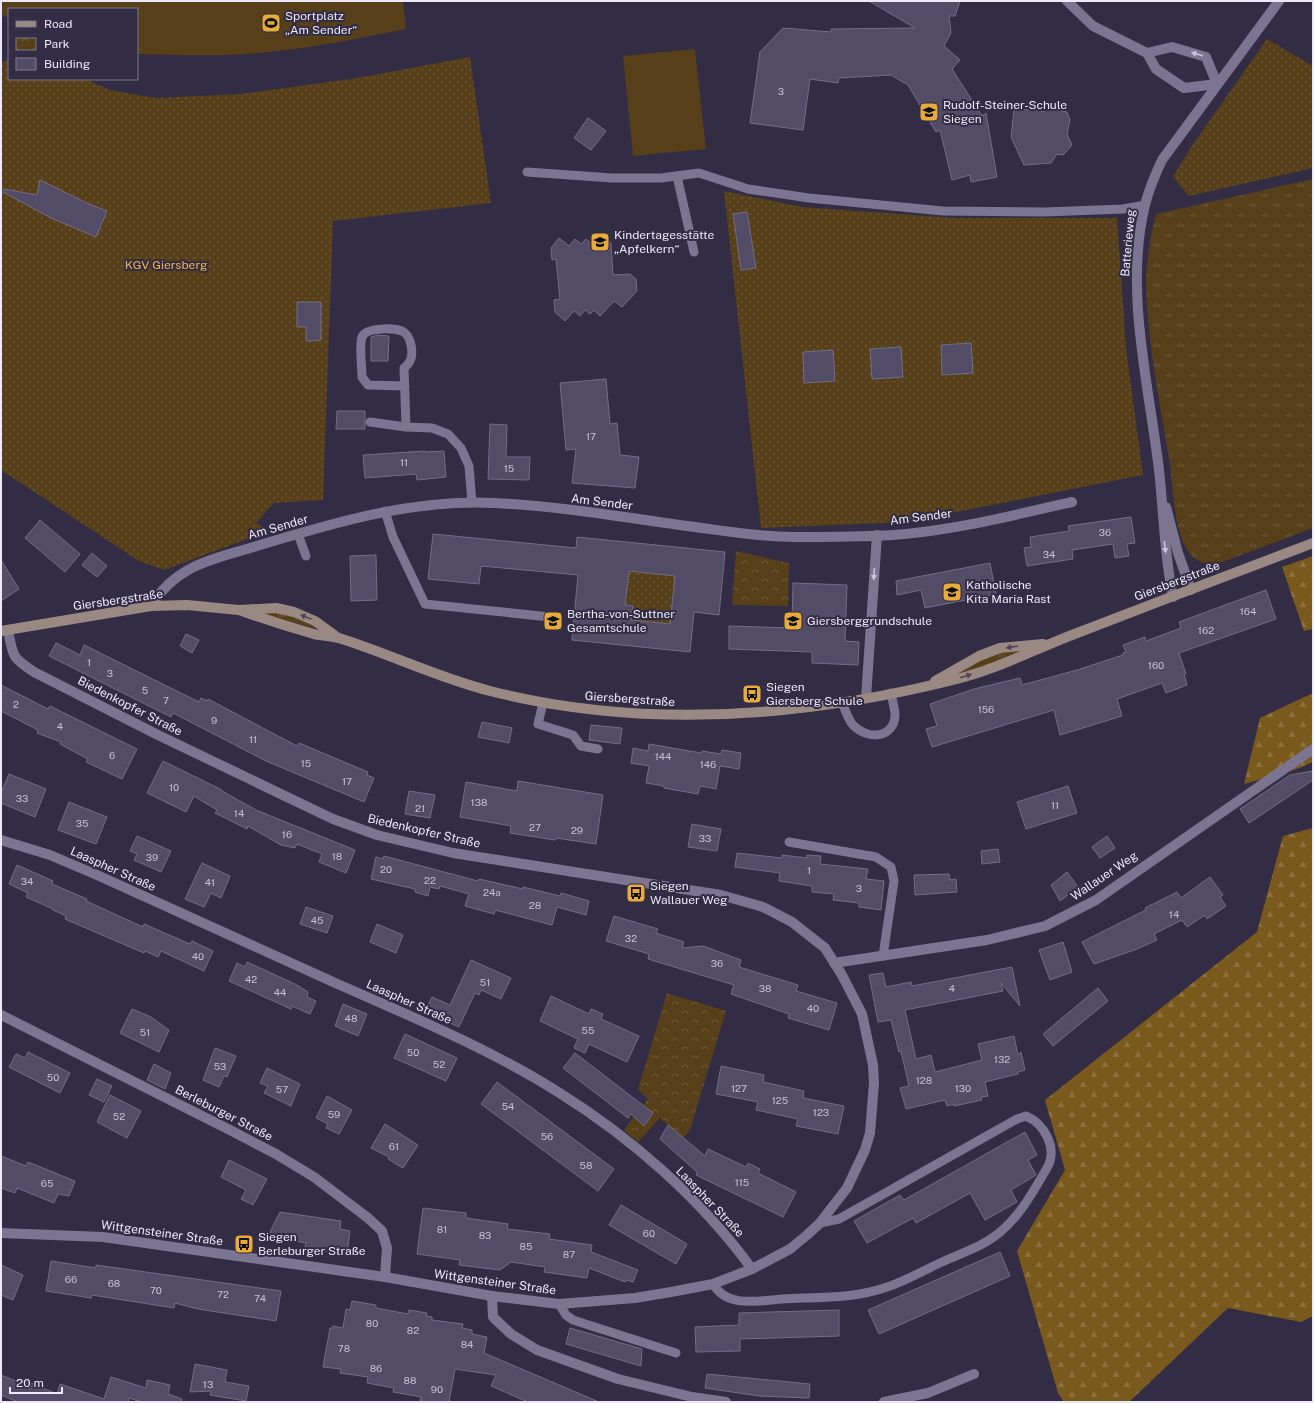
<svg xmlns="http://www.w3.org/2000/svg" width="1314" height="1403" viewBox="0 0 1314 1403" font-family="'Public Sans',sans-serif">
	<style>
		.grass { fill: url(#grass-tufts) }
		.forest { fill: url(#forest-firs) }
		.park { fill: url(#park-crowns) }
		.garden { fill: url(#garden-dots) }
		.pitch { fill: #563f19 }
		.building { fill: #524c66; stroke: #736d88; fill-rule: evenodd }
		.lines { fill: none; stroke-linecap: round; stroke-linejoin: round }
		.lane { stroke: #7b7591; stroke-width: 9 }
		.street { stroke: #7b7591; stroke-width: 10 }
		.secondary { stroke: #9a8883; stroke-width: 10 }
		.oneway { fill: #cac6da }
		.oneway2 { fill: #4c4354 }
		.labels { text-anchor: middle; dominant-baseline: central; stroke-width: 4; stroke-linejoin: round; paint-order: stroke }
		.number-label { font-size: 10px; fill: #c6c2d4 }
		.poi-label { font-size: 12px; fill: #ece9f9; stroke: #322c44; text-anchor: start }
		.street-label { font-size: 12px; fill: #ece9f9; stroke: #322c44 }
		.park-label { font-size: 12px; fill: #f2b54b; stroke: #322c44 }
	</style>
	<defs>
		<pattern id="grass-tufts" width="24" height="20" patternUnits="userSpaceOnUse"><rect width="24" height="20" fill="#563f19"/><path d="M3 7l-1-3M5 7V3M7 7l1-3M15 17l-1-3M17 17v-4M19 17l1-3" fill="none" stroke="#6e5b3b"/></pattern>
		<pattern id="forest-firs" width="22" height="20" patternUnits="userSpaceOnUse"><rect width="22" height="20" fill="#7a591c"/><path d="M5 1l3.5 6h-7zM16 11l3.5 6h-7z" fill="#8d713e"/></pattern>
		<pattern id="park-crowns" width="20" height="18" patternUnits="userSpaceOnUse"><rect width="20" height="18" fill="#563f19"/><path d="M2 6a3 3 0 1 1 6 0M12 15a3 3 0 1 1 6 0" fill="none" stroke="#6e5b3b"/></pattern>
		<pattern id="garden-dots" width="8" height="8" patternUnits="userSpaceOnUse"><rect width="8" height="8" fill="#563f19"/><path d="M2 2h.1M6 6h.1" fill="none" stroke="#6e5b3b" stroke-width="1.8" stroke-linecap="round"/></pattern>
	</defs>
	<rect width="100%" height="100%" fill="#322c44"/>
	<g class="grass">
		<path d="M1313 179V528L1217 564C1206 564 1198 563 1190 554 1173 532 1173 484 1169 457 1160 407 1150 355 1147 304 1144 274 1149 242 1156 214Z"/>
		<path d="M265 613C281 612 307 617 318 629L265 615Z"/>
		<polygon points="1051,643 957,679 946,674 979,656"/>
	</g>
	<g class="forest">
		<polygon points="1313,556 1313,629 1304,631 1282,567"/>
		<polygon points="1313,693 1313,762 1294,770 1244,784 1260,718"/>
		<polygon points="1313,828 1313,1316 1301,1322 1228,1308 1129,1402 1064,1402 1058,1393 1017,1251 1065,1170 1045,1100 1257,932 1283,836"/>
	</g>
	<g class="park">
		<polygon points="736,551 789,563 788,606 732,605"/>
		<polygon points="667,993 726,1011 690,1130 683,1138 660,1118 638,1142 624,1130 648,1099 638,1089"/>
	</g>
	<g class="garden">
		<polygon points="1267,39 1313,66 1313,168 1189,196 1173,177 1191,147"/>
		<polygon points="470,57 491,203 333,221 323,500 274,503 256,523 269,531 164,570 139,561 1,470 1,62 9,61 9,79 85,79 110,90 155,98 241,94 358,78"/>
		<polygon points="724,191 802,207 954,218 1117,218 1126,348 1143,475 906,522 761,528"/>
		<polygon points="629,571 675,576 670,624 631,620 633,606 625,605"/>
	</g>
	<g class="pitch">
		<path d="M1 1H403L406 29C361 38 314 48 268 52 225 57 180 55 137 54V9H9V18L1 14Z"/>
		<polygon points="695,49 706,149 633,156 623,56"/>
	</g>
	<g class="building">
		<polygon points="869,1 960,1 955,16 949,16 951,33 944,46 960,60 952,69 982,116 986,113 997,177 971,182 970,175 952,180 940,130 936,132 908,85 891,75 839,78 838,83 810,79 803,130 750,123 760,52 783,28 831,32 831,29 915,28"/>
		<polygon points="1038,108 1043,112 1047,108 1067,112 1070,120 1067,134 1072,145 1063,155 1057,154 1051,163 1024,165 1011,137 1014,110"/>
		<polygon points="588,118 606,131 591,150 574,138"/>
		<polygon points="40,180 89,204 107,211 96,237 51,218 3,192 4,189 37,195"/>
		<polygon points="747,212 756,268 741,270 733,214"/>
		<polygon points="601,235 611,243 613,275 630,274 636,279 637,291 622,307 614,301 600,316 594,310 590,314 585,310 580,316 574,311 565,321 555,312 554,300 560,299 556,259 552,260 551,248 559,238 569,246 575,239 581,244 586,239 593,245"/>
		<polygon points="297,302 321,302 321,340 306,341 306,327 297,327"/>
		<polygon points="378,335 389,336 388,361 371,361 371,337"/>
		<polygon points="971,343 973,373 942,375 941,345"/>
		<polygon points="901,347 903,377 872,379 870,349"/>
		<polygon points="833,350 835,381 804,383 803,352"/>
		<polygon points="606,379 610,424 617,423 620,455 639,457 635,488 572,483 576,449 566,450 560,383"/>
		<polygon points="337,411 365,411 365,429 336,429"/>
		<polygon points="490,424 507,425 506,457 530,457 529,480 488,479"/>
		<polygon points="425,451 425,452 444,451 446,477 417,480 416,474 365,478 363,455"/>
		<polygon points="1131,517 1135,543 1127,544 1129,556 1115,558 1113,544 1072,550 1073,559 1027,566 1024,548 1031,547 1030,537 1069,531 1068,526"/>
		<polygon points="40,520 80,554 65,572 25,538"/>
		<path d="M433 534 576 548 577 537 725 552 719 615 694 612 690 652 572 640 578 575 481 566 479 584 428 579ZM629 571 675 576 670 624 631 620 633 606 625 605Z"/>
		<polygon points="92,553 107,566 97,577 82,565"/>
		<polygon points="376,555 377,600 351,601 350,556"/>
		<polygon points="1,560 19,589 1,601"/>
		<polygon points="990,563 996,594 925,608 921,590 897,595 896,581"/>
		<polygon points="793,583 847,585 845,641 859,642 858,665 812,663 812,652 729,649 729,626 792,628"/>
		<polygon points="1266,590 1276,619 1179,653 1186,674 1184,675 1187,685 1166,693 1162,683 1117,699 1122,716 1060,735 1054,710 932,747 926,729 937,726 930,704 974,689 1020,678 1022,685 1077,670 1123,655 1123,653 1126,652 1123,645 1145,637 1146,641 1181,628 1179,622"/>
		<polygon points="186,634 199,640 192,653 180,646"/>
		<polygon points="56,643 80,655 84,645 199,702 201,698 207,701 208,699 297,746 299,743 368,772 367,775 374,778 364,802 266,761 173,713 171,717 49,656"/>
		<polygon points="1,685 48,709 50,706 137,749 122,779 86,762 88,759 60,744 61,742 37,733 38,730 1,711"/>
		<polygon points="482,722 512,728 509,743 478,737"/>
		<polygon points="591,725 622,728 620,744 589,740"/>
		<polygon points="649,744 701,753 702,751 721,754 722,750 741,753 739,769 720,766 716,789 700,786 698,794 664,788 664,786 646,783 649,766 631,763 633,748 648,751"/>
		<polygon points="163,761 222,790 222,791 256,810 355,850 346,873 319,862 322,854 297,844 295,848 281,845 248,826 247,829 215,813 217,810 194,796 186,812 147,793"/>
		<polygon points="1313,771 1313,780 1249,823 1240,809 1290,775"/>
		<polygon points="9,774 46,789 35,817 1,803 1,793"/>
		<polygon points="518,781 603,795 596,844 556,838 555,840 510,833 511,826 460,817 466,782 517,791"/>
		<polygon points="1068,786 1077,813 1026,829 1017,802"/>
		<polygon points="409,791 435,795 430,818 405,814"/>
		<polygon points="69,802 107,817 96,844 58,830"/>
		<polygon points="692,824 721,829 717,851 688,847"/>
		<polygon points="137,836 171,851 161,872 134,860 137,854 130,851"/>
		<polygon points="1107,836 1115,848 1100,858 1092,847"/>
		<polygon points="998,849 1000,862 982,864 981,851"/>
		<polygon points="737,853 782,858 782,855 807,858 807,855 821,856 820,864 868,869 866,879 884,881 881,910 859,907 859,903 833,900 834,894 812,892 812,886 779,881 780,873 735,867"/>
		<polygon points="384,856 478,881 479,879 523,889 523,887 560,896 561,893 589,901 586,915 557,907 552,925 495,910 494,914 465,906 469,894 440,886 439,889 430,887 428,896 415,892 415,889 371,879 376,857 383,859"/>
		<polygon points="202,863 230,876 221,898 211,893 204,907 185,899"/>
		<polygon points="17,865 53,881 52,884 87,899 86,901 143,927 144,924 190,944 192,941 213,951 204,971 161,951 158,957 145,951 144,953 65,919 66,916 53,910 53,909 26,897 28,893 9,884"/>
		<polygon points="1067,872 1078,887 1060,901 1051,885"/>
		<polygon points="949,874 950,880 956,879 957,892 915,895 914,875"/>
		<polygon points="1210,877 1223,895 1220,897 1226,906 1207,919 1205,915 1187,927 1182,920 1154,934 1157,940 1137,949 1094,964 1082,942 1146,910 1145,908 1177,892 1181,898"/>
		<polygon points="306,907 333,916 327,933 300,924"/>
		<polygon points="614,916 658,929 656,933 684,942 682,948 703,946 741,960 739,967 798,985 796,991 837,1003 829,1030 788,1018 789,1014 731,994 734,985 648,959 649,954 606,941"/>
		<polygon points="377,924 403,935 396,953 370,942"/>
		<polygon points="1063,942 1072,972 1050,980 1039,950"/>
		<polygon points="471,960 511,978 501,999 481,990 479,995 475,993 459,1027 425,1012 432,997 450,1005"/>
		<polygon points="247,962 295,984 308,992 307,997 316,1001 310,1014 292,1006 291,1009 229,981 237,963 245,967"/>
		<polygon points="1012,967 1020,1006 1001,983 1003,991 905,1010 916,1059 931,1055 935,1072 982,1060 978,1044 1014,1036 1018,1055 1021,1052 1025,1070 1018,1072 1018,1074 985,1082 988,1096 981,1097 982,1100 954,1106 954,1104 947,1106 945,1100 906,1109 900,1088 909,1086 901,1051 899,1052 891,1020 878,1022 869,975 883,973 886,987 911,982 912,986"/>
		<polygon points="1098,988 1108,1001 1053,1046 1043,1034"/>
		<polygon points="551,996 589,1014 591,1009 603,1014 601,1019 639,1036 627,1062 589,1044 585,1053 574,1048 578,1039 540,1021"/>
		<polygon points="343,1004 367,1014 358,1036 335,1026"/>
		<polygon points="132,1009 151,1017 169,1030 159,1052 120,1033"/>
		<polygon points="405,1034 457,1058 446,1081 394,1058"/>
		<polygon points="215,1048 236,1056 227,1077 224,1076 219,1087 203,1080"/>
		<polygon points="28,1052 70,1073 60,1093 9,1067 16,1054 25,1058"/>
		<polygon points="575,1053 653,1113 644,1126 631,1114 628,1118 563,1068"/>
		<polygon points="154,1064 171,1073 165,1089 147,1080"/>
		<polygon points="721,1066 764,1075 763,1082 804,1091 803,1098 844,1106 838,1134 796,1126 798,1119 756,1110 758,1102 716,1094"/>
		<polygon points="267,1068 300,1084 291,1106 264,1093 268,1086 260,1083"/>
		<polygon points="97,1079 112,1086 104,1102 89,1095"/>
		<polygon points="497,1082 614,1169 598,1191 481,1104"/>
		<polygon points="110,1095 141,1111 127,1138 97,1122"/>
		<polygon points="327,1096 352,1110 339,1134 326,1128 328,1124 316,1118"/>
		<polygon points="385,1124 418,1145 403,1168 388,1159 389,1157 371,1148"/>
		<polygon points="668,1125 705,1156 708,1149 746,1167 748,1163 760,1169 758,1173 796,1192 783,1217 696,1175 697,1172 660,1139"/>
		<polygon points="1025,1132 1037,1155 1028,1160 1036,1175 1011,1190 1017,1202 985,1220 970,1193 916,1223 913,1218 867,1243 854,1221 900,1195 904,1200"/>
		<polygon points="1,1156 26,1166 28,1162 75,1181 69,1196 58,1194 54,1203 17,1188 15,1193 1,1188"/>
		<polygon points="229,1160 267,1179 253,1205 241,1199 246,1190 221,1177"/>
		<polygon points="621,1205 687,1244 676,1264 609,1225"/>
		<polygon points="423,1208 466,1213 466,1218 508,1224 507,1229 550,1234 549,1239 592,1245 591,1252 638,1270 633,1282 626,1280 625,1282 589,1268 587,1278 544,1272 545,1267 511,1262 500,1270 459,1265 460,1260 417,1254"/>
		<polygon points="280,1212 341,1221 340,1229 350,1231 347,1254 305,1248 306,1243 268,1236"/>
		<polygon points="1000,1252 1010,1276 879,1334 868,1310"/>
		<polygon points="51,1261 96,1268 96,1265 281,1291 276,1321 198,1309 175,1303 174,1308 92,1295 91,1298 46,1291"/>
		<polygon points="1,1265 23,1275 13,1300 1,1295"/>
		<polygon points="352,1301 376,1305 376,1308 408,1314 409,1310 427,1313 426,1316 432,1317 432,1320 463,1324 462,1328 472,1330 472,1334 487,1337 484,1353 599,1402 528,1402 491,1386 496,1375 455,1369 449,1402 428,1402 420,1401 421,1397 393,1392 394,1388 367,1383 368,1377 340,1373 341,1369 323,1367 330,1328 333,1328 333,1326 343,1328 346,1309 350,1310"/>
		<polygon points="839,1310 839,1336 740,1339 740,1351 696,1352 695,1327 739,1325 739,1313"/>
		<polygon points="570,1328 642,1349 641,1366 566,1344"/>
		<polygon points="195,1364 227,1370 225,1382 249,1386 246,1401 210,1395 211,1391 190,1392"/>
		<polygon points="707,1374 810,1384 809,1398 759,1396 705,1388"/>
		<polygon points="1,1375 18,1382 19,1378 57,1394 60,1384 104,1399 111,1377 146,1388 147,1380 170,1385 168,1394 182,1399 181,1402 142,1402 129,1398 128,1402 18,1402 1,1395"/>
	</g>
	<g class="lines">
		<g class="lane">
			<polyline points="527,172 612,178 661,178 699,173 748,189 809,198 943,211 1045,212 1123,209 1145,205"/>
			<polyline points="677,176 694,252"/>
			<path d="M405 386 368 385 362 377C362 367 359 346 362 337 366 327 393 328 402 331 411 335 414 353 410 361 409 364 406 366 404 368L406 427"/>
			<polyline points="370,422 406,427 432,428 448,434 461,448 469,466 472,503"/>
			<polyline points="385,511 393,537 425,604 550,617"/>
			<polyline points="298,534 306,556"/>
			<path d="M842 702C845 709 848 720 853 725 867 740 894 739 895 715 895 708 892 700 891 693"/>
			<polyline points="543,703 538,724 573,735 581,746 598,749"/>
			<polyline points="789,842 876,857 891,867 894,881 883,956"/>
			<path d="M713 1284C727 1308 757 1301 782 1299 816 1297 854 1299 887 1287 906 1281 924 1270 942 1262 961 1253 982 1247 999 1233 1020 1216 1033 1192 1047 1168 1058 1149 1045 1124 1026 1116L1017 1119 839 1219 820 1223"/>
			<polyline points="559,1304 566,1315 573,1320 676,1353"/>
		</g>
		<g class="street">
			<polyline points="1067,1 1093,26 1147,53 1156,69 1184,88 1217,84"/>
			<polyline points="1147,53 1172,47 1206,57 1217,84"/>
			<polyline points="1166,507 1178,553 1191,590"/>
			<path d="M1173 597C1164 554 1164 514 1159 470 1149 385 1124 290 1145 205 1149 189 1155 175 1162 160L1279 1"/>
			<path d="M151 606C177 563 216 559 260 545 336 522 414 499 494 503 563 506 633 519 702 528 732 532 763 537 793 537 826 537 860 537 893 535 952 531 1014 515 1072 502"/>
			<polyline points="866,698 877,535"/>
			<path d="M1 840 50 855 97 875C175 911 253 946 331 981 407 1015 487 1047 558 1092 632 1138 701 1199 752 1269"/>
			<polyline points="834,963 987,940 1045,926 1096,900 1313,749"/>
			<polyline points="1,1015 230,1130 276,1154 314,1177 368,1218 382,1231 387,1248 385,1277"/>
			<path d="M1 1233 103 1237 385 1277 492 1296 559 1304 635 1298 671 1292 713 1284 752 1269 790 1249 807 1235 819 1224 847 1188 865 1150 870 1133 874 1083 873 1065 862 1014 842 975 825 948 792 922 763 907 721 895 453 853 377 835 333 819 158 735 34 672C11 657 13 656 8 630"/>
			<polyline points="492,1296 493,1317 511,1334 537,1350 618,1379 692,1397 726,1402"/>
			<polyline points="884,1402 928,1393 974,1374"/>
		</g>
		<g class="secondary">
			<path d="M239 610C264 619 289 627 314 634 323 636 333 636 342 639 392 655 439 678 490 691 645 730 803 718 957 679 997 669 1033 650 1072 635 1152 604 1233 573 1313 543"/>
			<polyline points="1,631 151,606 187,605 239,610 276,608 294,612 315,621 337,637"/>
			<polyline points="935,681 979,656 1000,648 1043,644"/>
		</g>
	</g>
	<defs><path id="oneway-solid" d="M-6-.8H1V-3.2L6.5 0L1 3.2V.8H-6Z"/></defs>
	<g class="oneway">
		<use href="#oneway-solid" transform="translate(1197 54) rotate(-164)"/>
		<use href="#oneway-solid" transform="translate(1165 547) rotate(83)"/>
		<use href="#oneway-solid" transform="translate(874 574) rotate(94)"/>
	</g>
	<g class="oneway2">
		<use href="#oneway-solid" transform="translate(306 617) rotate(-158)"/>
		<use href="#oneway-solid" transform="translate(1012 647) rotate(171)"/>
		<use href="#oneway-solid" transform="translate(966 676) rotate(-18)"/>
	</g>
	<defs>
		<g id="stadium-square" transform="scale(1)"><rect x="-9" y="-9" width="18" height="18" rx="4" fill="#e9ab38" stroke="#322c44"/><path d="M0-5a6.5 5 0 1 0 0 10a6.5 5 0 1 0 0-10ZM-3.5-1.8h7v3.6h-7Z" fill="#111"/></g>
		<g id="school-square" transform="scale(1)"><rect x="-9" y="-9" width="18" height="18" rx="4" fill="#e9ab38" stroke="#322c44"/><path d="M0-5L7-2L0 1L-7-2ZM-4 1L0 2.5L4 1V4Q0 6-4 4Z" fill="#111"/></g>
		<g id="bus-square" transform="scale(1)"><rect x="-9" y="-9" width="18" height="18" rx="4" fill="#e9ab38" stroke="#322c44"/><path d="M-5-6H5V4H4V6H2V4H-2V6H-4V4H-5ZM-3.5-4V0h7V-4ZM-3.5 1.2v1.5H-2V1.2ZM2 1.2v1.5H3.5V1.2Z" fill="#111"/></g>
	</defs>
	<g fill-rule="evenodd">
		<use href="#stadium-square" x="271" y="23"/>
		<use href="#school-square" x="929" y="112"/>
		<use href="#school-square" x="600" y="242"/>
		<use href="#school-square" x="952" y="592"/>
		<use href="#school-square" x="553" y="621"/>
		<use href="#school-square" x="793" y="621"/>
		<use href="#bus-square" x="752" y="694"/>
		<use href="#bus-square" x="636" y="893"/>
		<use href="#bus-square" x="244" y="1244"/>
	</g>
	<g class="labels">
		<g class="number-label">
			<text x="781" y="91">3</text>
			<text x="591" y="436">17</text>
			<text x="404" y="462">11</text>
			<text x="509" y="468">15</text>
			<text x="1105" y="532">36</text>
			<text x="1049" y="554">34</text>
			<text x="1248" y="611">164</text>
			<text x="1206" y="630">162</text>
			<text x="89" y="662">1</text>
			<text x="1156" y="665">160</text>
			<text x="110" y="673">3</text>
			<text x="145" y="690">5</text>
			<text x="166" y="700">7</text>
			<text x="16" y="704">2</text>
			<text x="986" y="709">156</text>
			<text x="214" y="720">9</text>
			<text x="60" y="726">4</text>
			<text x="253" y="739">11</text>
			<text x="112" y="755">6</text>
			<text x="663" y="756">144</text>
			<text x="306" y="763">15</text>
			<text x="708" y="764">146</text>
			<text x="347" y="781">17</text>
			<text x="174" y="787">10</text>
			<text x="22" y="798">33</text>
			<text x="479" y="802">138</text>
			<text x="1055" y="805">11</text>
			<text x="420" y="808">21</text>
			<text x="239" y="813">14</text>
			<text x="82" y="823">35</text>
			<text x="535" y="827">27</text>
			<text x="577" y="830">29</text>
			<text x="287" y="834">16</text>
			<text x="705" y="838">33</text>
			<text x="337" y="856">18</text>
			<text x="152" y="857">39</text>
			<text x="386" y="869">20</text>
			<text x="809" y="870">1</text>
			<text x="430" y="880">22</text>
			<text x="27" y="881">34</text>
			<text x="210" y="882">41</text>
			<text x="859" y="888">3</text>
			<text x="492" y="892">24a</text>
			<text x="535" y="905">28</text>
			<text x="1174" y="914">14</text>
			<text x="317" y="920">45</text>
			<text x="631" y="938">32</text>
			<text x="198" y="956">40</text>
			<text x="717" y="963">36</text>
			<text x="251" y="979">42</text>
			<text x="485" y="982">51</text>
			<text x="765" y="988">38</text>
			<text x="952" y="988">4</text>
			<text x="280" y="992">44</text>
			<text x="813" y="1008">40</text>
			<text x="351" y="1018">48</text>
			<text x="588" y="1030">55</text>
			<text x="145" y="1032">51</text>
			<text x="413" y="1052">50</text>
			<text x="1002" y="1059">132</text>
			<text x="439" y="1064">52</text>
			<text x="220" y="1066">53</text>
			<text x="53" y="1077">50</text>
			<text x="924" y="1080">128</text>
			<text x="739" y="1088">127</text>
			<text x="963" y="1088">130</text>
			<text x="282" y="1089">57</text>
			<text x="780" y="1100">125</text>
			<text x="508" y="1106">54</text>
			<text x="821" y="1112">123</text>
			<text x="334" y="1114">59</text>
			<text x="119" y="1116">52</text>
			<text x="547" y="1136">56</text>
			<text x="394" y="1146">61</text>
			<text x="586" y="1165">58</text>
			<text x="742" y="1182">115</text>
			<text x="47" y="1183">65</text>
			<text x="442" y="1229">81</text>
			<text x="649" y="1233">60</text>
			<text x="485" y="1235">83</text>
			<text x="526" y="1246">85</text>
			<text x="569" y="1254">87</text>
			<text x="71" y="1279">66</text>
			<text x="114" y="1283">68</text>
			<text x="156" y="1290">70</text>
			<text x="223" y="1294">72</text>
			<text x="260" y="1298">74</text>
			<text x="372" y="1323">80</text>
			<text x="413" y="1330">82</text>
			<text x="467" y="1344">84</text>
			<text x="344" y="1348">78</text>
			<text x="376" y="1368">86</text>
			<text x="410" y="1380">88</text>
			<text x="208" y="1384">13</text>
			<text x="437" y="1389">90</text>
		</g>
		<g class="poi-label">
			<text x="285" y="16">Sportplatz<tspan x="285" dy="14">„Am Sender“</tspan></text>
			<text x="943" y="105">Rudolf-Steiner-Schule<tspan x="943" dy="14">Siegen</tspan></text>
			<text x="614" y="235">Kindertagesstätte<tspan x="614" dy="14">„Apfelkern“</tspan></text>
			<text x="966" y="585">Katholische<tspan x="966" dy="14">Kita Maria Rast</tspan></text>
			<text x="567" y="614">Bertha-von-Suttner<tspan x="567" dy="14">Gesamtschule</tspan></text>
			<text x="807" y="621">Giersberggrundschule</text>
			<text x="766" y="687">Siegen<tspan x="766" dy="14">Giersberg Schule</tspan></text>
			<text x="650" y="886">Siegen<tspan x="650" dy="14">Wallauer Weg</tspan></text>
			<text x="258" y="1237">Siegen<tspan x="258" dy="14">Berleburger Straße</tspan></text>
		</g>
		<g class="street-label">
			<text transform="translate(1128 243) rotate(-85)">Batterieweg</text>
			<text transform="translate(602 502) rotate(7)">Am Sender</text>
			<text transform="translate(921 517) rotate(-7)">Am Sender</text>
			<text transform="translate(278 527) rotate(-16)">Am Sender</text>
			<text transform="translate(1177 581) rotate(-21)">Giersbergstraße</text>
			<text transform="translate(118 600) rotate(-8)">Giersbergstraße</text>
			<text transform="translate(630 699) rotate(4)">Giersbergstraße</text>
			<text transform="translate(130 706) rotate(27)">Biedenkopfer Straße</text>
			<text transform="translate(424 831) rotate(13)">Biedenkopfer Straße</text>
			<text transform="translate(113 869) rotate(24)">Laaspher Straße</text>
			<text transform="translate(1104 876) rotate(-34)">Wallauer Weg</text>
			<text transform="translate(409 1002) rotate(24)">Laaspher Straße</text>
			<text transform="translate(224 1113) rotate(27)">Berleburger Straße</text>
			<text transform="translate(710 1202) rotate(46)">Laaspher Straße</text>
			<text transform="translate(162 1233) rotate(8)">Wittgensteiner Straße</text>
			<text transform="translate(495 1282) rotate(8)">Wittgensteiner Straße</text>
		</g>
		<g class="park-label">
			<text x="166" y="265">KGV Giersberg</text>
		</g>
	</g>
	<rect width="1314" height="1403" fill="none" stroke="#ece9f9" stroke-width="4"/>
	<rect x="8" y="8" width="130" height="72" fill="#322c44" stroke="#7c788c"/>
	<rect x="16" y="21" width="20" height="6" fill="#9a8883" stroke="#7c788c"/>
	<text x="44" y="28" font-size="12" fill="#ece9f9">Road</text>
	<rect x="16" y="38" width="20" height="12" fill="url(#park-crowns)" stroke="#7c788c"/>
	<text x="44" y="48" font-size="12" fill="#ece9f9">Park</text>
	<rect x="16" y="58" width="20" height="12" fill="#524c66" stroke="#7c788c"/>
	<text x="44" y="68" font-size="12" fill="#ece9f9">Building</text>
	<path d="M10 1387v6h52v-6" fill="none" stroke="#ece9f9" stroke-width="2"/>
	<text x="16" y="1387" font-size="12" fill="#ece9f9" stroke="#322c44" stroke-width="3" paint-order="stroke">20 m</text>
</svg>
